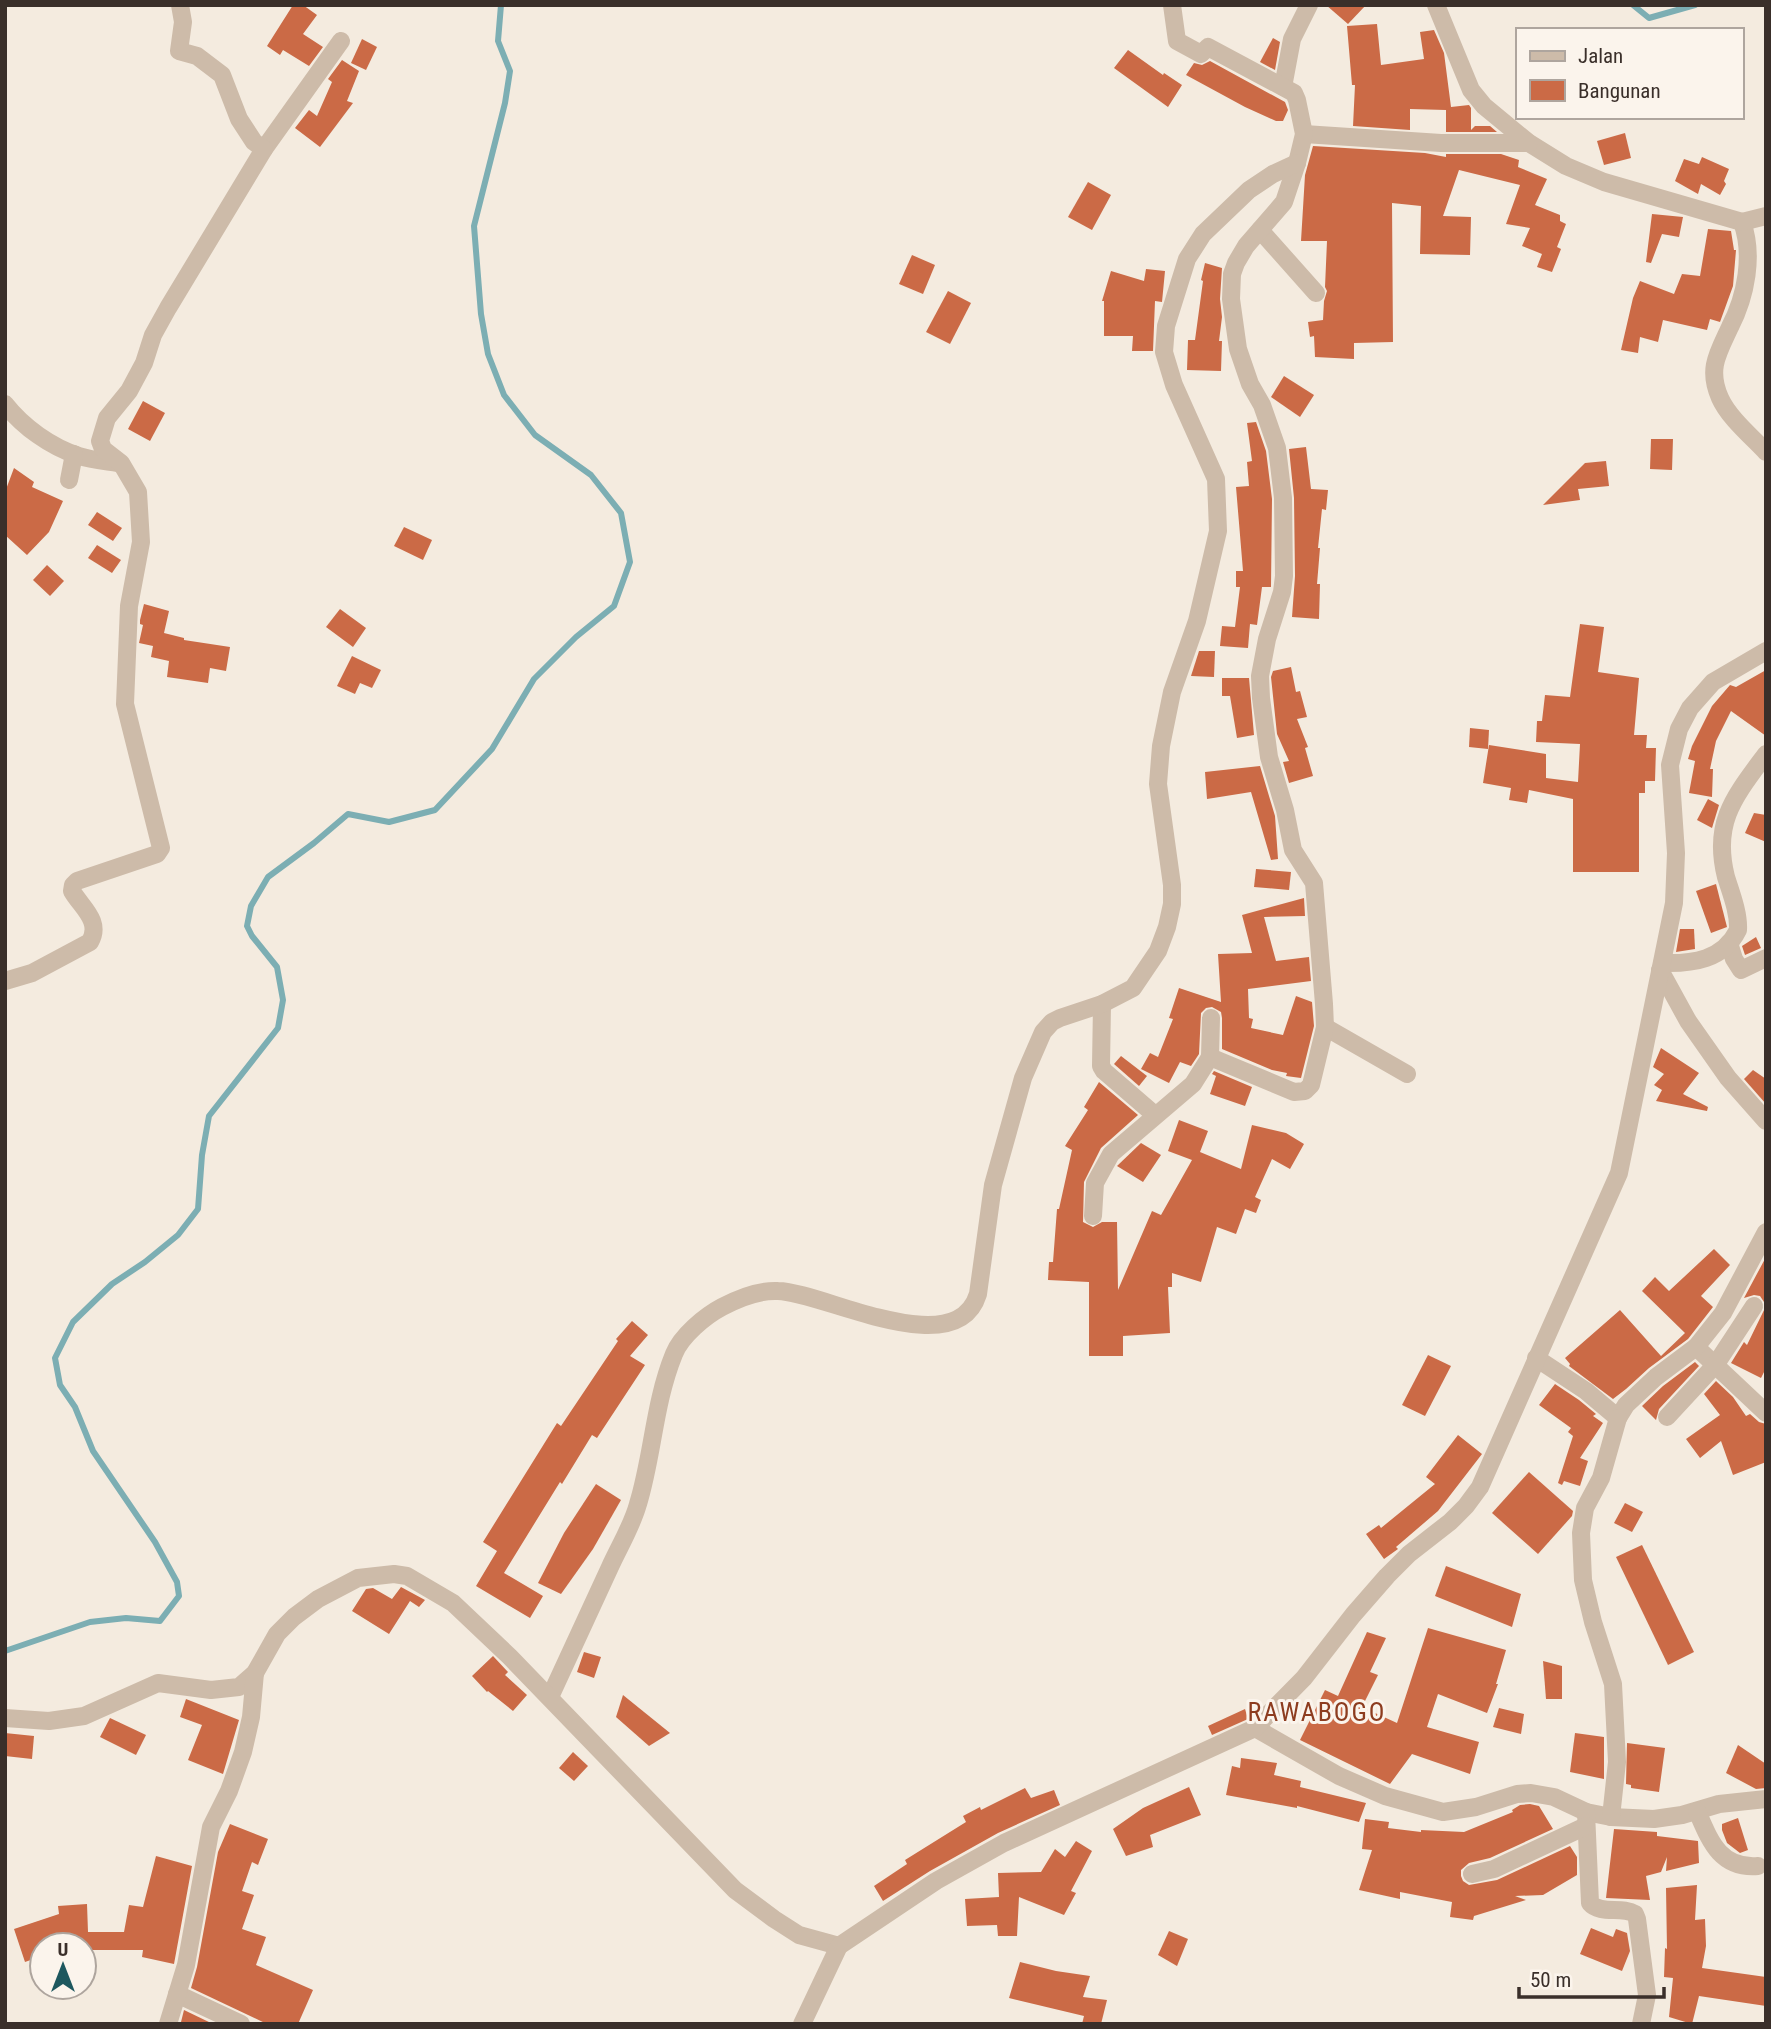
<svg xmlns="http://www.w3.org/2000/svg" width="1771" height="2029" viewBox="0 0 1771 2029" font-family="'Roboto Condensed',sans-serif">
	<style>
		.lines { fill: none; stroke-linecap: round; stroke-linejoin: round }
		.stream { stroke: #7caeb3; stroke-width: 6 }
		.building { fill: #cb6a46 }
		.minor { stroke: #cdbba9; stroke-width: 18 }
		.labels { text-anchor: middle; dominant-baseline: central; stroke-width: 6; stroke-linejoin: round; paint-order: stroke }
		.quarter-label { font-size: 26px; letter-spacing: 2px; fill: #8d3c1f; stroke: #fbf4ec }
	</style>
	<rect width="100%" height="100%" fill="#f4ebdf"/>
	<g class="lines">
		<g class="stream">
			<polyline points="1633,5 1649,18 1695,5"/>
			<polyline points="5,1651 90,1622 126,1618 160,1621 179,1596 177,1582 155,1542 93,1451 75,1407 60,1385 55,1358 73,1322 112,1284 145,1262 178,1235 198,1209 202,1155 209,1116 278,1028 283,1000 277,967 252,936 247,926 251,906 268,877 314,843 348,814 389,822 435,810 492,749 534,679 576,637 614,606 630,562 621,513 591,475 535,435 504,395 488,354 481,314 474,226 505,103 510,71 498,41 501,5"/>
		</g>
	</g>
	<g class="building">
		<polygon points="293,5 303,5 317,15 303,34 323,47 309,66 283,50 280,55 267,46"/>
		<polygon points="1326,5 1366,5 1348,24"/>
		<polygon points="1377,24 1381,65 1424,59 1420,32 1434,30 1444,53 1451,107 1469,105 1471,108 1471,130 1475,126 1490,126 1497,132 1446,132 1446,110 1410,109 1410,130 1353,126 1355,85 1352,85 1347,26"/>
		<polygon points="1273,38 1280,42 1275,70 1260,62"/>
		<polygon points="362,39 377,47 366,70 351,63"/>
		<polygon points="1128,50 1163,75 1164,73 1182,85 1168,107 1114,68"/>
		<polygon points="342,60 359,71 347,101 353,103 320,147 295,128 309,110 317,116 332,82 328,79"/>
		<polygon points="1210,61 1285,102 1288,110 1283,121 1276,121 1245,107 1186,75 1194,63 1202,65"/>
		<polygon points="1625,133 1631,158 1604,165 1597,141"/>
		<polygon points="1313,146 1425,153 1446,157 1446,154 1501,154 1519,160 1518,167 1547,179 1535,205 1560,215 1560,221 1566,224 1557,247 1561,249 1552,272 1537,267 1542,254 1522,246 1530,228 1506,224 1520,185 1459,170 1443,216 1471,217 1470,255 1420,254 1421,206 1392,203 1393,342 1354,343 1354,359 1315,357 1314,336 1310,337 1308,322 1323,320 1324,301 1327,291 1325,287 1327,241 1301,241 1305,175"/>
		<polygon points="1702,157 1729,169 1724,181 1726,184 1720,195 1701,184 1698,194 1675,181 1684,159 1699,164"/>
		<polygon points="1088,182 1111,195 1092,230 1068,217"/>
		<polygon points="1652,214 1683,217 1679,237 1662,234 1651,263 1646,262"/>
		<polygon points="1708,229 1731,231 1734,250 1736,250 1733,286 1720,322 1710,319 1707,330 1663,320 1658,342 1640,337 1638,353 1621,350 1633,298 1640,281 1674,294 1682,274 1700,276"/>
		<polygon points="912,255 935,265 923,294 899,284"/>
		<polygon points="1205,263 1222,268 1220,299 1222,317 1219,341 1222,341 1221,371 1187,370 1188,340 1195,340 1203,281 1201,280"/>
		<polygon points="1146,269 1165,271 1162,302 1155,301 1153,351 1132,351 1133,336 1104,336 1104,301 1102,301 1111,271 1144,281"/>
		<polygon points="948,291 971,303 950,344 926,332"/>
		<polygon points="1284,376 1314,395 1300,417 1271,397"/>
		<polygon points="143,401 165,413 150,441 128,429"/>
		<polygon points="1256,422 1266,451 1272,499 1271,587 1262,587 1257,625 1250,624 1248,648 1220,646 1222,626 1235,627 1240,587 1236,587 1236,571 1243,571 1236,487 1249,486 1247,462 1252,461 1247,423"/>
		<polygon points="1651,439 1673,439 1672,470 1650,469"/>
		<polygon points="1306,447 1311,489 1328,490 1326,510 1322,509 1318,548 1320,548 1317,584 1320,584 1319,619 1292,617 1295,576 1294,498 1289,449"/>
		<polygon points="1606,461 1609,486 1578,489 1580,500 1543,505 1585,463"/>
		<polygon points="14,468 34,482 32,487 63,501 49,532 27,555 5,535 5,492"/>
		<polygon points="97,512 122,528 113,541 88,525"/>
		<polygon points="404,527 432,540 423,560 394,546"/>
		<polygon points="97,545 121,560 112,573 88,558"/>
		<polygon points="47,565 64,581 50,596 33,580"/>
		<polygon points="144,604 169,611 164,633 184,638 184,640 230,647 226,671 210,668 208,683 167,677 169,661 151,657 153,646 139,643 143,625 140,624 140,620"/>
		<polygon points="340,609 366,628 353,647 326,627"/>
		<polygon points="1580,624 1604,627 1598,672 1639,678 1634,735 1647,735 1646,748 1656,748 1655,781 1645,781 1645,793 1639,793 1639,872 1573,872 1573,799 1529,790 1527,803 1509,800 1511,788 1483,783 1489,745 1546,754 1546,778 1578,782 1580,744 1536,742 1537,721 1542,721 1545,695 1570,697"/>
		<polygon points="1199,651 1215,651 1214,677 1191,676"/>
		<polygon points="352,656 381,670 372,688 360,683 355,694 337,686"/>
		<polygon points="1291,667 1296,692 1300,691 1307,717 1297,719 1308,747 1305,748 1313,776 1289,783 1283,762 1289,761 1277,734 1271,677 1273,671"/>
		<polygon points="1766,670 1766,736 1731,711 1716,741 1710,769 1713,769 1712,797 1689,793 1695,761 1688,759 1692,746 1712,706 1730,685 1736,687"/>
		<polygon points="1222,678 1249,678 1254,735 1237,738 1230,696 1222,696"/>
		<polygon points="1470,728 1489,730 1488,749 1469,747"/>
		<polygon points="1260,766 1275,816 1278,859 1271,860 1251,792 1207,799 1205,772"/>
		<polygon points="1708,799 1719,805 1712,828 1697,820"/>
		<polygon points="1754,813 1766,815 1766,842 1745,833"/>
		<polygon points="1256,869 1291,872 1289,890 1254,887"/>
		<polygon points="1716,884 1727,927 1711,933 1696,891"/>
		<polygon points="1304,898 1305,916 1264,917 1276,961 1309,957 1311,981 1248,989 1249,1018 1253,1019 1251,1028 1283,1035 1296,996 1312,1002 1314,1026 1301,1078 1286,1076 1287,1073 1272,1070 1222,1049 1222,1018 1221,1012 1212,1007 1206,1008 1201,1013 1199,1054 1191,1066 1180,1062 1169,1083 1141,1069 1150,1053 1158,1057 1173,1019 1169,1018 1179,988 1221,1002 1218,954 1252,953 1242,915"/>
		<polygon points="1680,929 1694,929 1695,949 1676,952"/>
		<polygon points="1756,937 1761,948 1745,955 1742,946"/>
		<polygon points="1661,1048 1699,1073 1683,1094 1708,1107 1707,1111 1656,1101 1662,1090 1654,1085 1664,1074 1653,1067"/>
		<polygon points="1121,1056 1147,1076 1139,1086 1114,1064"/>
		<polygon points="1753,1070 1766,1079 1766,1104 1744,1079"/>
		<polygon points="1214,1071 1252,1087 1245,1106 1210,1094 1216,1076 1212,1074"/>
		<polygon points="1099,1082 1138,1115 1101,1148 1084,1182 1083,1222 1093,1227 1102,1222 1117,1222 1118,1290 1152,1211 1161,1215 1192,1160 1168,1151 1179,1120 1208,1131 1200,1152 1241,1169 1252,1125 1286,1133 1304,1144 1290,1169 1272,1159 1255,1197 1261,1200 1256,1213 1245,1209 1236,1234 1217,1227 1201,1282 1172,1273 1172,1287 1168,1287 1170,1333 1123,1336 1123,1356 1089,1356 1089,1282 1048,1280 1049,1262 1053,1262 1057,1209 1059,1209 1072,1150 1065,1146 1088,1110 1084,1107"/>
		<polygon points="1141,1143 1161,1155 1143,1182 1117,1166"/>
		<polygon points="1714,1249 1730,1265 1701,1296 1713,1307 1688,1339 1649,1368 1626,1389 1613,1399 1569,1366 1570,1364 1565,1358 1620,1310 1661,1356 1685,1333 1642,1291 1655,1277 1669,1291"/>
		<polygon points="1766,1257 1766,1368 1761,1378 1731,1363 1744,1342 1747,1345 1765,1308 1764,1302 1760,1296 1754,1295 1744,1298"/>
		<polygon points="632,1321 648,1335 630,1356 645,1365 597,1438 592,1435 562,1484 560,1482 504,1573 543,1596 530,1618 476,1586 497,1551 483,1542 557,1423 561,1426 618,1341 616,1339"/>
		<polygon points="1428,1355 1451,1366 1425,1416 1402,1405"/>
		<polygon points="1695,1362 1699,1366 1659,1409 1656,1420 1642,1406 1663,1386"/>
		<polygon points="1716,1381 1733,1397 1746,1416 1750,1414 1759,1422 1766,1424 1766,1462 1733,1475 1721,1441 1700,1458 1686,1439 1720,1415 1704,1394"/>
		<polygon points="1555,1384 1579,1400 1596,1414 1593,1416 1603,1423 1580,1458 1588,1461 1580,1486 1564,1481 1562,1485 1558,1483 1573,1436 1568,1432 1571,1428 1539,1405"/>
		<polygon points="1458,1435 1482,1454 1438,1511 1396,1547 1398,1549 1384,1559 1366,1534 1379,1525 1381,1528 1435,1484 1426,1477"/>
		<polygon points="1529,1472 1573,1511 1572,1516 1538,1554 1492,1513"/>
		<polygon points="596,1484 621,1500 593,1549 561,1594 538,1583 564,1533"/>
		<polygon points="1625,1503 1643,1512 1632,1532 1614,1523"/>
		<polygon points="1642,1545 1694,1652 1668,1665 1616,1557"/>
		<polygon points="1446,1566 1521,1594 1512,1627 1435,1596"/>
		<polygon points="401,1587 425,1600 419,1607 410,1601 389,1634 352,1611 366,1589 373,1588 392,1599"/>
		<polygon points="1428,1628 1506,1650 1496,1684 1498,1684 1487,1713 1438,1694 1427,1727 1479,1742 1470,1774 1412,1754 1390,1784 1300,1740 1325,1690 1338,1696 1367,1632 1386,1638 1370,1672 1378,1675 1362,1707 1397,1723"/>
		<polygon points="584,1652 601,1657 594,1678 577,1672"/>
		<polygon points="493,1656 508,1672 505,1675 527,1695 513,1711 488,1691 487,1692 472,1676"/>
		<polygon points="1543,1661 1562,1666 1562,1699 1546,1699"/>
		<polygon points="623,1695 670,1733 649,1746 616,1717"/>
		<polygon points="186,1699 239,1720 223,1774 188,1760 202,1725 180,1717"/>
		<polygon points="1499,1708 1524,1714 1521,1734 1493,1727"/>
		<polygon points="1245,1709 1248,1719 1212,1735 1208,1726"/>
		<polygon points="110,1718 146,1735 136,1755 100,1737"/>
		<polygon points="5,1733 34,1736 32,1759 5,1756"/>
		<polygon points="1575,1733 1604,1737 1604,1779 1570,1772"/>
		<polygon points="1627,1743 1665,1748 1659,1792 1631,1788 1631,1785 1626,1784"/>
		<polygon points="1738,1745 1766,1764 1766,1788 1756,1789 1726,1773"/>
		<polygon points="573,1752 588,1766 574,1781 559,1768"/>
		<polygon points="1241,1758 1277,1763 1274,1775 1301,1781 1300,1787 1366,1803 1359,1822 1297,1806 1297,1808 1226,1795 1232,1766 1240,1768"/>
		<polygon points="1189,1787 1201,1815 1150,1835 1153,1847 1126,1856 1113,1829 1143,1808"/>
		<polygon points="1025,1788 1031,1798 1054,1790 1060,1805 998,1833 930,1871 883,1901 874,1886 907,1864 905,1860 966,1822 963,1816 980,1807 981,1810"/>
		<polygon points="1530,1804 1539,1806 1553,1829 1490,1858 1469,1863 1461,1870 1461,1876 1463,1881 1469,1885 1497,1880 1570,1846 1577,1857 1577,1875 1543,1895 1515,1896 1526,1900 1474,1916 1473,1920 1450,1917 1452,1902 1400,1892 1400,1899 1359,1890 1372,1850 1362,1849 1365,1819 1389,1822 1388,1828 1421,1832 1421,1830 1464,1832 1513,1812 1512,1810 1520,1805"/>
		<polygon points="1738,1818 1748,1850 1740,1853 1727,1843 1722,1830 1722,1824"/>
		<polygon points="230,1824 268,1839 258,1865 252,1862 242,1891 254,1895 242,1929 266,1937 256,1965 313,1990 298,2024 267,2024 191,1988 197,1967 218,1852"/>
		<polygon points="1614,1829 1657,1832 1657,1836 1698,1841 1699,1863 1666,1871 1667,1857 1661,1872 1646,1876 1650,1900 1606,1898"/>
		<polygon points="1076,1841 1092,1851 1071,1891 1076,1893 1064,1915 1019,1897 1017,1936 998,1936 997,1925 967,1926 965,1899 999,1897 998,1873 1041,1872 1055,1849 1065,1857"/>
		<polygon points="156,1856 192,1866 174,1964 142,1957 143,1950 84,1950 84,1945 42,1945 42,1956 25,1962 14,1929 59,1914 58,1906 87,1904 88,1932 124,1932 129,1905 143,1907"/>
		<polygon points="1697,1885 1695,1920 1705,1919 1706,1946 1702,1968 1766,1977 1766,2006 1699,1996 1692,2024 1669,2017 1673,1978 1664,1977 1665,1948 1667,1949 1666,1888"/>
		<polygon points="1591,1928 1613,1937 1616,1929 1627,1933 1630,1951 1622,1971 1580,1954"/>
		<polygon points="1169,1931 1188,1939 1177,1966 1158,1955"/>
		<polygon points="1020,1962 1056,1971 1090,1976 1083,1997 1107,2000 1101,2024 1082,2024 1084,2016 1009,1998"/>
		<polygon points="184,2010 211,2023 211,2024 186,2024 181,2022"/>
	</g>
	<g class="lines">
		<g class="minor">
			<path d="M1436 5 1471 90 1484 106 1529 143 1566 166 1604 182 1742 222C1754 255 1746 296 1730 327 1718 353 1707 369 1720 398 1729 418 1751 436 1766 452"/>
			<polyline points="1283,87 1292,39 1309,5"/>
			<polyline points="1304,134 1441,143 1529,143"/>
			<polyline points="264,149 341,41"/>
			<polyline points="1742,222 1766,216"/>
			<polyline points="1260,230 1316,293"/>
			<path d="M5 404C23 427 51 447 79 456 91 460 105 461 118 463"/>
			<polyline points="69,480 74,454"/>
			<polyline points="1729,943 1734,959 1741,970 1766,958"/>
			<path d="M1662 963C1693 964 1723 960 1738 930 1739 913 1731 893 1726 877 1712 822 1735 796 1766 754"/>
			<polyline points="1660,970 1688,1021 1728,1078 1766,1121"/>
			<path d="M5 981 32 973 90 942C102 921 81 907 72 891L73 885 77 881 157 854 161 848 125 704 129 606 141 542 138 492 121 463 103 449 100 441 107 418 129 391 144 363 153 335 168 308 264 149 254 142 239 119 222 75 197 56 179 51 183 22 180 5"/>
			<polyline points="1102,1004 1101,1066 1104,1071 1155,1115"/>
			<polyline points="1325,1027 1407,1074"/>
			<polyline points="1210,1057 1211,1018"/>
			<polyline points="1093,1216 1095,1183 1111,1154 1193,1084 1210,1057 1294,1092 1305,1091 1311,1085 1325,1027 1324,1004 1314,883 1293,850 1285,810 1269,757 1261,698 1260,676 1267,639 1282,592 1284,576 1283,498 1277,448 1262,405 1250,384 1238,349 1231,299 1232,274 1236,263 1246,246 1284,202 1297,163 1304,134 1297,100 1294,93 1208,47 1201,54 1177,41 1172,5"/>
			<polyline points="1696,1347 1766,1413"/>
			<polyline points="1536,1358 1586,1391 1618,1418 1626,1405 1656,1377 1696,1347 1723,1313 1766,1232"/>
			<polyline points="1667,1417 1716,1364 1754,1306"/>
			<path d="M550 1697C570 1654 590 1610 610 1567 619 1547 632 1526 638 1504 653 1455 654 1403 674 1354 681 1336 705 1316 722 1307 739 1298 759 1290 778 1291 823 1292 956 1365 978 1294L993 1185 1023 1078 1043 1032 1052 1022 1060 1018 1102 1004 1133 988 1158 951 1167 927 1172 904V885L1158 784 1161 746 1172 692 1197 621 1218 531 1216 479 1174 385 1164 352 1166 326 1187 259 1203 234 1249 190 1273 174 1297 163"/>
			<polyline points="5,1718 49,1721 84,1716 158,1683 211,1690 239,1687 255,1673 277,1634 294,1617 318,1599 358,1578 394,1574 407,1576 453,1603 510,1657 735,1890 774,1919 799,1935 839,1946"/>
			<polyline points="1255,1728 1339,1776 1385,1796 1443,1812 1476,1807 1517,1794 1531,1793 1554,1797 1586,1812 1611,1817 1654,1819 1682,1815 1719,1804 1766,1799"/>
			<path d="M1697 1811C1710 1841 1720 1869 1758 1866"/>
			<path d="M1586 1812 1590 1903C1600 1915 1622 1906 1635 1914L1637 1919 1647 1995 1641 2024"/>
			<polyline points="1611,1817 1617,1762 1613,1684 1593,1622 1583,1580 1581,1533 1585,1508 1601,1478 1618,1418"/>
			<polyline points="1472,1874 1494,1869 1586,1826"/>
			<polyline points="177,1994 241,2024"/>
			<polyline points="168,2024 186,1965 211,1827 229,1791 243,1752 251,1717 255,1673"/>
			<polyline points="802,2024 839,1946 936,1881 1004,1843 1255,1728 1304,1678 1353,1615 1387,1576 1409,1554 1450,1522 1466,1506 1480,1487 1619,1173 1674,903 1676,853 1670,765 1679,729 1690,708 1713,682 1766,651"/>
		</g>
	</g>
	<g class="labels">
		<g class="quarter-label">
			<text x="1317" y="1712">RAWABOGO</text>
		</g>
	</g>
	<rect width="1771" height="2029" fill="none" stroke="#3a2f2a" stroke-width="14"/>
	<rect x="1516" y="28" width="228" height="91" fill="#fbf4ec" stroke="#aea59e" stroke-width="2"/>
	<rect x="1530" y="51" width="35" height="10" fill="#cdbba9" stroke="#aea59e" stroke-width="2"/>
	<text x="1578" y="63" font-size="21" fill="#3a2f2a">Jalan</text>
	<rect x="1530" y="80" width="35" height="21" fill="#cb6a46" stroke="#aea59e" stroke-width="2"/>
	<text x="1578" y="98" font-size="21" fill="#3a2f2a">Bangunan</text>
	<g transform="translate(63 1966)"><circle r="33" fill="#fbf4ec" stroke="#aea59e" stroke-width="2"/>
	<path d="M0-5L12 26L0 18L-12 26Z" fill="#1d575e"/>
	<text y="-10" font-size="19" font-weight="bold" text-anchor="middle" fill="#3a2f2a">U</text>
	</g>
	<path d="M1519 1987v10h145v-10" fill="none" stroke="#3a2f2a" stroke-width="3.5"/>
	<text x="1530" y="1987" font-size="21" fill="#3a2f2a" stroke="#fbf4ec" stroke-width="5" paint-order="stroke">50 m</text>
</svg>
